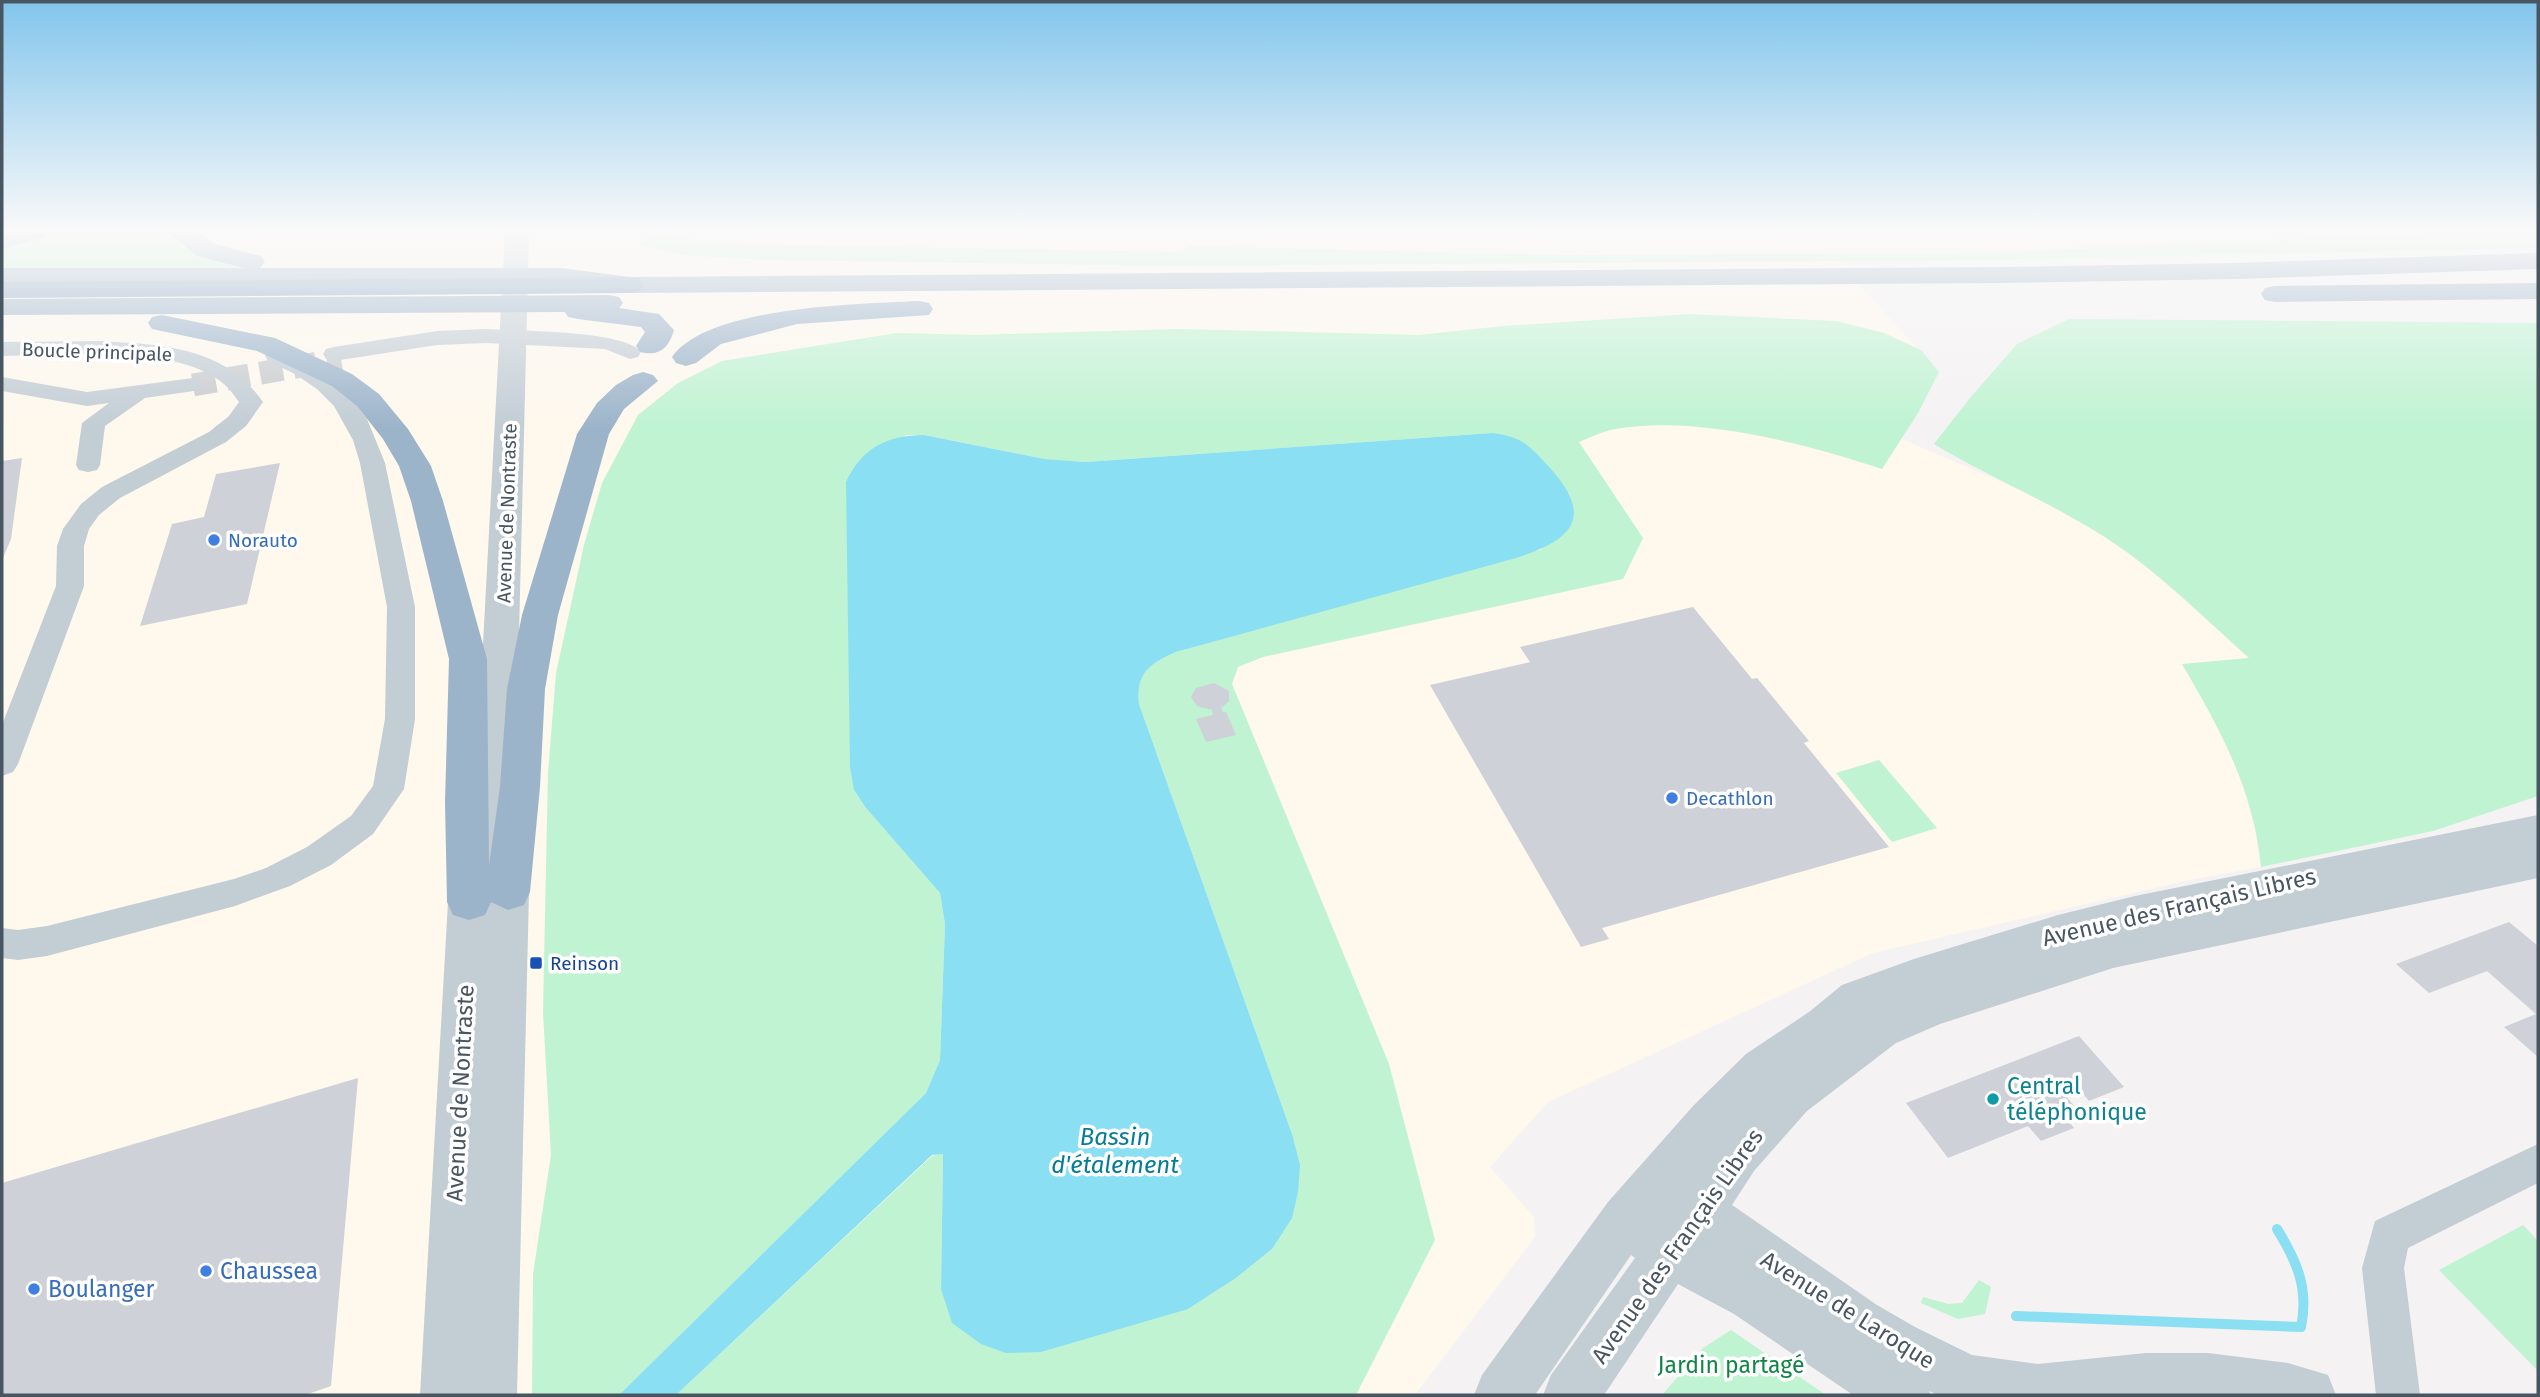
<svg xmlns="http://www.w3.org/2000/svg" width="2540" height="1397" viewBox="0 0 2540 1397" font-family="'Fira Sans',sans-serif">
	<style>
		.commercial { fill: #fef8ed }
		.green { fill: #bff3d2 }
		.water { fill: #8adff3 }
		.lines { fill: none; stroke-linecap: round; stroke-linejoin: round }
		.stream { stroke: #8adff3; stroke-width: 10 }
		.building { fill: #ced1d7 }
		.minor-tunnel { stroke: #c9cbce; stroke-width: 23; stroke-dasharray: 23 11; stroke-linecap: butt }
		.minor { fill: #c2cdd4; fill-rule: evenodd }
		.tertiary { fill: #c2cdd4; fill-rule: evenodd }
		.trunk { fill: #9cb4ca; fill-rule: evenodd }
		.motorway { fill: #87a6c3; fill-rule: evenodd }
		.shop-dot { fill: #3f7fe0; stroke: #fff; stroke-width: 2.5 }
		.transit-dot { fill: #1a4fb4; stroke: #fff; stroke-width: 2.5 }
		.culture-dot { fill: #0f9aa8; stroke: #fff; stroke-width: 2.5 }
		.labels { text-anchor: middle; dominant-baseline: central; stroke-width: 7; stroke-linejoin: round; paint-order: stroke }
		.street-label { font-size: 19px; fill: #485661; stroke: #fff }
		.shop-label { font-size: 19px; fill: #366cbe; stroke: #fff; text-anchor: start }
		.transit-label { font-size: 19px; fill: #164399; stroke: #fff; text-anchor: start }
		.near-street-label { font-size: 23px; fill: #485661; stroke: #fff }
		.near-culture-label { font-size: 23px; fill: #0d838f; stroke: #fff; text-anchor: start }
		.near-shop-label { font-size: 23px; fill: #366cbe; stroke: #fff; text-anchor: start }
		.near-park-label { font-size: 23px; fill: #118448; stroke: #fff }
		.near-water-label { font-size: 24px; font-style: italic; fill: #057d98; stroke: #fff }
	</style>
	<rect width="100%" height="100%" fill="#f4f2f2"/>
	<polygon class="commercial" points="2,232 2441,232 1834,256 1939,372 1902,439 2032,495 2098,532 2148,568 2250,658 2182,664 2214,719 2239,771 2255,828 2261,867 2190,880 1873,953 1548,1102 1490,1167 1534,1217 1535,1237 1415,1395 2,1395"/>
	<g class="green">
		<polygon points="50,232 167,232 183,248 246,269 2,270 2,246"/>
		<polygon points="2465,232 2538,232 2538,248 1981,260 1175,266 769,260 681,255 639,244 654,234 727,244 1180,252 1188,246 1560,255 1985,253"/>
		<path d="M1689 314 1836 321 1884 333 1921 350 1939 372 1918 413 1882 469C1802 443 1698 415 1615 429 1603 431 1591 437 1579 442L1643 538 1623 579 1263 657 1238 667 1232 684 1389 1064 1435 1240 1356 1395H676L932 1156 943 1153 941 1289 1188 1309 1236 1278 1272 1249 1292 1134 1139 704C1136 673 1149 664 1176 652L1542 549 1492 433 1086 462 1045 459 924 435H905L854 790 866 808 940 893 945 924 940 1060 926 1093 619 1395H532L533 1274 551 1155 543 1012 548 773 556 673 584 545 602 483 638 415 678 383 722 361 897 333 977 335 1177 329 1419 335 1503 326Z"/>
		<path d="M2069 319 2538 323V796L2433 831 2261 867C2254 790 2220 729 2182 664L2249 658C2200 614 2152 565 2095 531 2043 499 1987 476 1934 444L1970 398 2017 344Z"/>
		<polygon points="1879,760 1937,828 1892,842 1836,773"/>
		<polygon points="2523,1225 2538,1241 2538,1371 2439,1270"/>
		<polygon points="1979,1280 1991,1287 1985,1314 1958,1319 1921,1303 1923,1297 1948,1304 1962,1303"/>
		<polygon points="1731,1330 1826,1395 1662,1395 1703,1348"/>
	</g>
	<path class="water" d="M1492 433C1523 437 1529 445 1550 468 1595 518 1572 540 1516 558L1176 652C1149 664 1136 673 1139 704L1292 1134 1300 1165 1298 1192 1292 1218 1272 1249 1236 1278 1188 1309 1041 1352 1006 1353 981 1344 952 1323 941 1289 943 1154 932 1155 676 1395H619L926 1093 940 1060 945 924 940 893 866 808 854 790 850 767 846 482C862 448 887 435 924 435L1045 459 1086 462Z"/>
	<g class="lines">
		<path class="stream" d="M2016 1316 2301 1327C2309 1289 2297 1261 2277 1229"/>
	</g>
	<g class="building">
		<polygon points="22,458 11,539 2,560 2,461"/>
		<polygon points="280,463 247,604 140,626 172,524 204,517 216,474"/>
		<polygon points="1693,607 1748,674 1752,679 1757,678 1809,741 1804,743 1889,847 1602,928 1609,939 1581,947 1430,685 1530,662 1520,647"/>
		<polygon points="1214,683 1229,691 1229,701 1221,708 1223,712 1226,712 1236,735 1206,742 1196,719 1213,715 1212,710 1197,706 1191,697 1196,688"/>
		<polygon points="2509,922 2538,946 2538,1057 2504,1027 2536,1014 2487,971 2429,993 2396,964"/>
		<polygon points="2079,1036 2124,1087 2089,1101 2081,1091 2066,1096 2075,1107 2061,1112 2074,1128 2041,1141 2028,1126 1948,1158 1906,1103"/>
		<polygon points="358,1078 331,1386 305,1395 2,1395 2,1183"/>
	</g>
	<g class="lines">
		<polyline class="minor-tunnel" points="193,385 341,359"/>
		<g class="minor">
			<path d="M486 329C516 331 626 330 641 352L638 357 630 359 605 349 486 343 437 345 334 361 326 359 323 354 326 349 334 347 437 331Z"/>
			<path d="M100 341C162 345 224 346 263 402L246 426 226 442 120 498 99 515 89 529 84 546V586L18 764 13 772 2 776V725L56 586 57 546 63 529 81 504 102 487 209 432 229 416 239 402C235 397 231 390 225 385 179 343 61 356 2 356V342Z"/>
			<polygon points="276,349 311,365 333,379 350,396 367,419 385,463 415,607 415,719 404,789 373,834 331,865 290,886 235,906 47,956 18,960 2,958 2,928 18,930 47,926 234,879 266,868 307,847 351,816 373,786 385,719 387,607 360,463 353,440 334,406 317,389 295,374 268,361 265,356 268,351"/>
			<polygon points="2,377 87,392 193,378 201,380 204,385 201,390 145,398 105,426 100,465 97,470 88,472 79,470 76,465 82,423 109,403 87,406 2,391"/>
			<polygon points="2538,1144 2538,1183 2408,1248 2404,1268 2420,1395 2376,1395 2362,1268 2375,1221"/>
		</g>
		<g class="tertiary">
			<polygon points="505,232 529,232 515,794 529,892 517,1395 420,1395 448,902 462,858 477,854 483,855 475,794"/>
			<polygon points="2538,815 2538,878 2113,968 1940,1024 1896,1043 1807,1111 1754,1171 1732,1205 1877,1305 1915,1327 1972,1355 2038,1364 2146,1353 2208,1353 2288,1363 2328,1375 2336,1395 1938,1395 1929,1391 1931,1395 1853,1395 1734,1314 1678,1284 1604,1395 1543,1395 1551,1375 1635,1258 1631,1255 1535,1395 1474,1395 1482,1375 1608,1202 1694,1105 1746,1054 1809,1012 1842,985 1914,959 2058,915 2135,896"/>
		</g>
		<g class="trunk">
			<polygon points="7,232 49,232 45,237 2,249 2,233"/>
			<polygon points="167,232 197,232 215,244 261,256 265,262 260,268 562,268 630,277 1998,267 2236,263 2538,253 2538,269 2236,279 1998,283 630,293 562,284 2,284 2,268 244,268 197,256"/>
			<polygon points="2538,283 2538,299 2275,302 2265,300 2261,294 2265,288 2275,286"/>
			<path d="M609 295 619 297 623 303 619 308 659 314 674 330C669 348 659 357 640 352L636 346 645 332 641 327 578 319 568 317 565 312 2 315V299Z"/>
			<path d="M919 301 929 303 933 309 929 315 797 324 721 344 696 363 686 366 676 363 672 357C707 306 860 304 919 301Z"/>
			<polygon points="162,315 275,338 352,374 379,394 408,429 431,466 443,501 487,659 489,865 500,787 507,689 522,615 577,434 597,403 616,385 633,375 643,372 653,375 658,381 624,409 609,434 558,615 545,689 540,787 530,892 524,905 508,910 491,902 485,915 469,920 453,915 447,902 445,802 449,659 411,501 399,466 383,439 357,406 332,386 257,351 152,329 148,323 152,317"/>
		</g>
		<polygon class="motorway" points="630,277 640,279 643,285 640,291 630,293 2,298 2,282"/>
	</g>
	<linearGradient id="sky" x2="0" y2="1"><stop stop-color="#82c5ec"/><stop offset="0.54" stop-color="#faf9f9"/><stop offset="1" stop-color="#faf9f9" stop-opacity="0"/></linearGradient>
	<rect width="2540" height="427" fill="url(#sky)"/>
	<g class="shop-dot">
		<circle cx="214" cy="540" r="7"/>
		<circle cx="1672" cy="798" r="7"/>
		<circle cx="206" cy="1271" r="7"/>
		<circle cx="34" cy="1289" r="7"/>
	</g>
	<rect class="transit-dot" x="529" y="956" width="14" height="14" rx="3.5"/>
	<circle class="culture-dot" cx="1993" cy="1099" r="7"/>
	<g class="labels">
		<g class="street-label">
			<text transform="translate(97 352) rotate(2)">Boucle principale</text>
			<text transform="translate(507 513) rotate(-88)">Avenue de Nontraste</text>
		</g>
		<g class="shop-label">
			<text x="228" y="540">Norauto</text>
			<text x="1686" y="798">Decathlon</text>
		</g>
		<g class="transit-label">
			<text x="550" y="963">Reinson</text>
		</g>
		<g class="near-street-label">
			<text transform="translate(2179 907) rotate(-13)">Avenue des Français Libres</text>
			<text transform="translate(460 1093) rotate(-87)">Avenue de Nontraste</text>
			<text transform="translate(1677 1246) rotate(-55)">Avenue des Français Libres</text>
			<text transform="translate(1848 1310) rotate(32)">Avenue de Laroque</text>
		</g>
		<g class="near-culture-label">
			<text x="2007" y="1086">Central<tspan x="2007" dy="26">téléphonique</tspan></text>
		</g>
		<g class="near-shop-label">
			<text x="220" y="1271">Chaussea</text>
			<text x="48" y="1289">Boulanger</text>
		</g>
		<g class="near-park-label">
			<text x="1731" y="1365">Jardin partagé</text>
		</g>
		<g class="near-water-label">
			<text x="1115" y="1137">Bassin<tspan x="1115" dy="28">d'étalement</tspan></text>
		</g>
	</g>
	<rect width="2540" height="1397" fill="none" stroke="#485661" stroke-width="7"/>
</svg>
